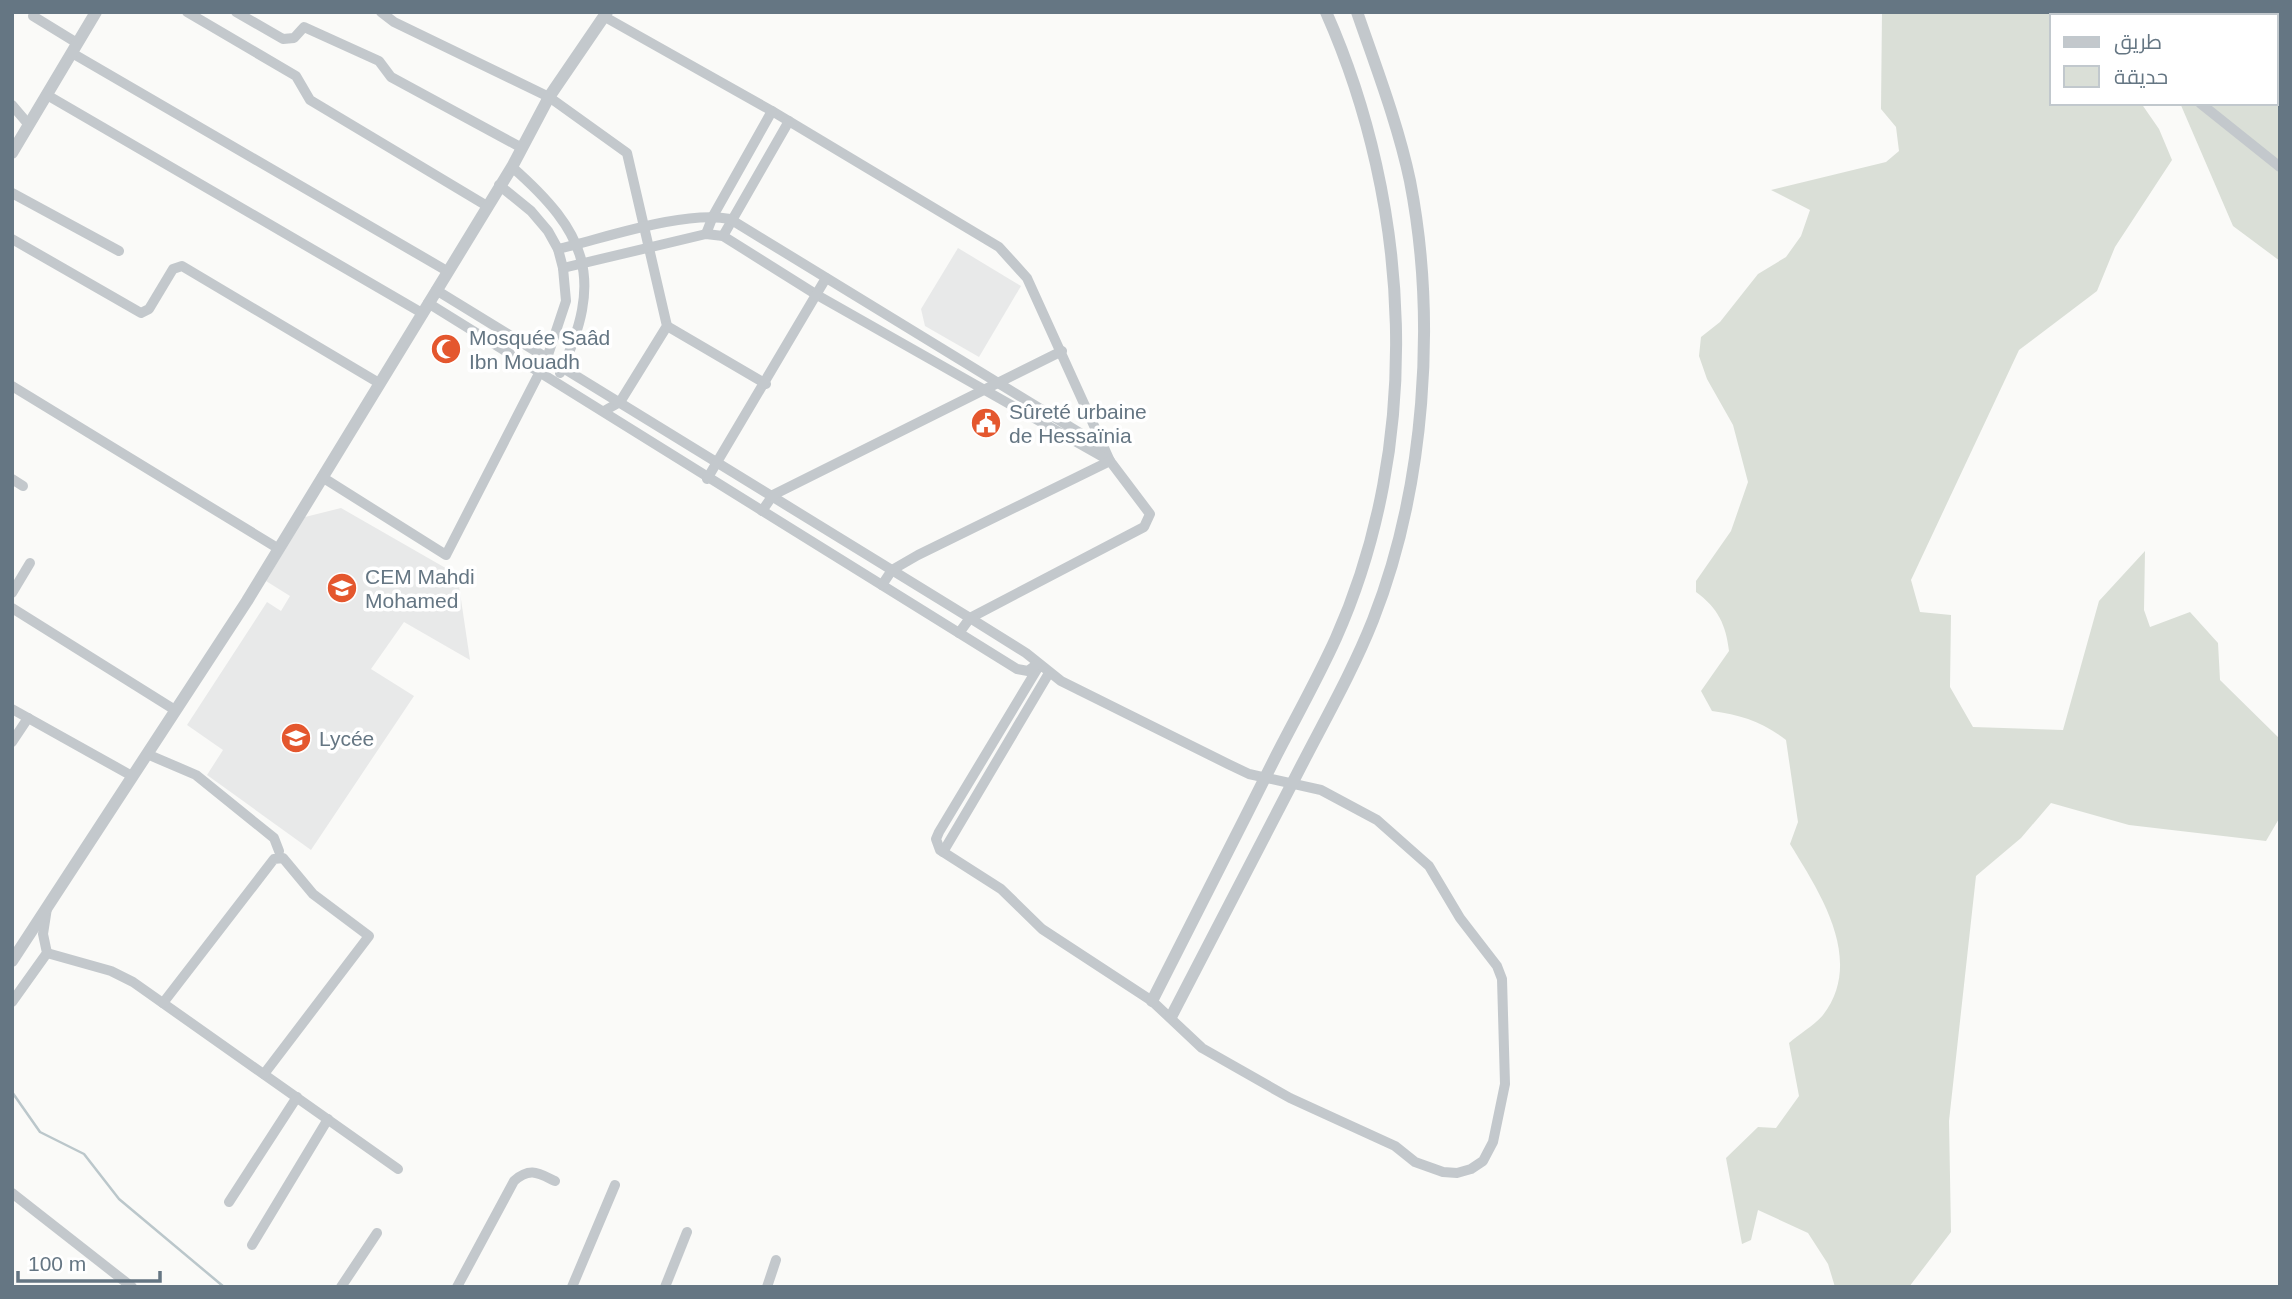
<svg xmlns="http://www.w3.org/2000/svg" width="2292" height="1299" viewBox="0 0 2292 1299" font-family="Helvetica,Cairo,sans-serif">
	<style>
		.built { fill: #e8e9e9 }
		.green { fill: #dadfd7 }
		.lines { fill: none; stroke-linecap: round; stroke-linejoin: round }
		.stream { stroke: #bbc7cb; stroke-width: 2.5 }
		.minor { stroke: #c3c8cc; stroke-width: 10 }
		.tertiary { stroke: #c3c8cc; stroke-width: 12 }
		.labels { text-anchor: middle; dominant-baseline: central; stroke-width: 7; stroke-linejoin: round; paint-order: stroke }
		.poi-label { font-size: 21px; fill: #657683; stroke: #fff; text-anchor: start }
	</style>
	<rect width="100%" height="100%" fill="#fafaf8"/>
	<g class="built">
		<polygon points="958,248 1021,286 979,357 925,326 921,309"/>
		<polygon points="341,508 463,578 459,586 470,660 404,622 371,669 414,696 311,850 207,775 223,750 187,725 267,602 281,611 290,596 266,581 305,517"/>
	</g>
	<g class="green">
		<path d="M1882 12H2064L2068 16H2052V103H2141L2159 129 2172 160 2115 247 2097 291 2019 350 1911 580 1920 612 1951 615 1950 687 1973 727 2063 730 2099 601 2145 551 2144 610 2150 627 2190 612 2218 643 2220 680 2280 739V817L2266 841 2129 825 2051 803 2021 838 1976 876 1949 1121 1951 1232 1909 1287H1835L1828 1264 1808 1233 1758 1210 1751 1240 1742 1244 1726 1158 1758 1127 1776 1128 1799 1096 1789 1043C1799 1034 1815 1025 1823 1015 1865 960 1820 893 1790 844L1798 822 1786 740C1763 722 1741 715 1712 711L1701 691 1729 651C1726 625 1718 608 1696 592V581L1731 531 1748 482 1733 425 1707 379 1699 356 1701 337 1720 322 1758 274 1786 257 1801 236 1810 210 1771 190 1886 162 1899 151 1896 127 1881 109Z"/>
		<polygon points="2101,12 2280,12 2280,261 2233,226 2180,103 2276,103 2276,16 2105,16"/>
	</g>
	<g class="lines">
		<polyline class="stream" points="12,1092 40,1132 84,1154 119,1199 224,1287"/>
		<g class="minor">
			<polyline points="187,12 296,76 310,100 487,206"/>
			<polyline points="236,12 283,39 294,38 304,27 379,61 391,77 522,148"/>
			<polyline points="381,12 394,22 549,97 627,153 667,326 620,402 604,411"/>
			<polyline points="2080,12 2085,16"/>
			<polyline points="33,16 77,43"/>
			<polyline points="605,17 772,111 999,247 1027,278 1110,461 1150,514 1144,527 970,618 959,633"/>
			<polyline points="72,53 447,271"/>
			<polyline points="47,95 422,313"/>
			<polyline points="2200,103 2280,167"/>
			<polyline points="12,105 29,125"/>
			<path d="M512 167C587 233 605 278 560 373"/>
			<polyline points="12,193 119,251"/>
			<polyline points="706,234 713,216 772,111"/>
			<polyline points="723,236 789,121"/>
			<polyline points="12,239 141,313 149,309 173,269 182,266 379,383"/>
			<path d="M558 249C605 238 684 210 730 219L1103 447"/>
			<polyline points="563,268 706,234 723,236 817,295 1110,461"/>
			<polyline points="436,290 970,618 1026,653 1061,681 1228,764 1249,774 1321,790 1377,820 1429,866 1460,918 1497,966 1502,979 1505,1084 1493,1142 1483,1161 1471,1169 1457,1173 1443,1172 1415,1162 1395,1146 1290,1098 1202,1048 1152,1001 1042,929 1001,889 940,850 936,839 939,832 1039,666"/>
			<polyline points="428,303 1017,669 1028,671 1037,664"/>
			<polyline points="667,326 766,384"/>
			<polyline points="12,386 279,549"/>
			<polyline points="322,477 446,555 547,358 566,301 563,268 558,249 548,231 531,211 499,185"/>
			<polyline points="12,479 23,486"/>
			<polyline points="707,479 826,278"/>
			<polyline points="762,511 773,495 1062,351"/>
			<polyline points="882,585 892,570 918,555 1110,461"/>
			<polyline points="12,593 30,563"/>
			<polyline points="12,608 175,710"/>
			<polyline points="12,709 132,776"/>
			<polyline points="12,742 28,718"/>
			<polyline points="147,754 196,775 274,838 279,851"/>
			<polyline points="943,852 1049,673"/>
			<polyline points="47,953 111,971 133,982 398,1169"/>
			<polyline points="12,1002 47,953 43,934 47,908"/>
			<polyline points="163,1003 274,859 283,858 313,894 369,936 264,1074"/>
			<polyline points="12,1193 132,1287"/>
			<polyline points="229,1202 297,1097"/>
			<polyline points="252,1245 328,1119"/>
			<polyline points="341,1287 377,1233"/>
			<path d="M457 1287 514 1181C530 1167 538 1173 555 1181"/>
			<polyline points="572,1287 615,1185"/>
			<polyline points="665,1287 687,1232"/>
			<polyline points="767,1287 776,1260"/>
		</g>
		<g class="tertiary">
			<polyline points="12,153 96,12"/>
			<polyline points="12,961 247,601 512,167 549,97 607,12"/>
			<path d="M1152 1001C1193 920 1235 838 1276 756 1296 717 1318 678 1336 638 1423 443 1412 206 1326 12"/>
			<path d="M1171 1017C1213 936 1255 855 1297 774 1323 723 1352 673 1373 620 1425 488 1437 320 1410 181 1398 124 1376 67 1357 12"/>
		</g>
	</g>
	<defs>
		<g id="mosque-disc" transform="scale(1.575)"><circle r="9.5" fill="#e4572e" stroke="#fff"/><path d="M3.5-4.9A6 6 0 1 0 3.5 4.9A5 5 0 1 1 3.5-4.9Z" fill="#fff"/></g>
		<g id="civic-disc" transform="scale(1.575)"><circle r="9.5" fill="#e4572e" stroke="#fff"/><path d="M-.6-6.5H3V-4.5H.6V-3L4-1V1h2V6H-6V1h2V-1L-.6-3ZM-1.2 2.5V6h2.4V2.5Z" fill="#fff"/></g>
		<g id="school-disc" transform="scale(1.575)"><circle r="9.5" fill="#e4572e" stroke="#fff"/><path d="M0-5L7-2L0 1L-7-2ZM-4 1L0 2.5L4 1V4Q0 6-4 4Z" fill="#fff"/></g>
	</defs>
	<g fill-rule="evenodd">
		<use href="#mosque-disc" x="446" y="349"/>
		<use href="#civic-disc" x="986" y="423"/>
		<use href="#school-disc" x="342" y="588"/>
		<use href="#school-disc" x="296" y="738"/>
	</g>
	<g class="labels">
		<g class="poi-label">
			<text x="469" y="337">Mosquée Saâd<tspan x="469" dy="24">Ibn Mouadh</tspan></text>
			<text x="1009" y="411">Sûreté urbaine<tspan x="1009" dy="24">de Hessaïnia</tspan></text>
			<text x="365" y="576">CEM Mahdi<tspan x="365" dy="24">Mohamed</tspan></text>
			<text x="319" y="738">Lycée</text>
		</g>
	</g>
	<rect width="2292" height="1299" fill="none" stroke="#657683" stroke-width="28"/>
	<rect x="2050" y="14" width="228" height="91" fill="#ffffff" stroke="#c1c8cd" stroke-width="2"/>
	<rect x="2064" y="37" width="35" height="10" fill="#c3c8cc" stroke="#c1c8cd" stroke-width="2"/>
	<text x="2114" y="49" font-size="21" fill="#657683">طريق</text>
	<rect x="2064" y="66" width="35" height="21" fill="#dadfd7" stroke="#c1c8cd" stroke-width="2"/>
	<text x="2114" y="84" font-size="21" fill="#657683">حديقة</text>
	<path d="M18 1271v10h142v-10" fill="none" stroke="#657683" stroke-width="3.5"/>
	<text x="28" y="1271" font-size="21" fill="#657683" stroke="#ffffff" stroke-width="5" paint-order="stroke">100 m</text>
</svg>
